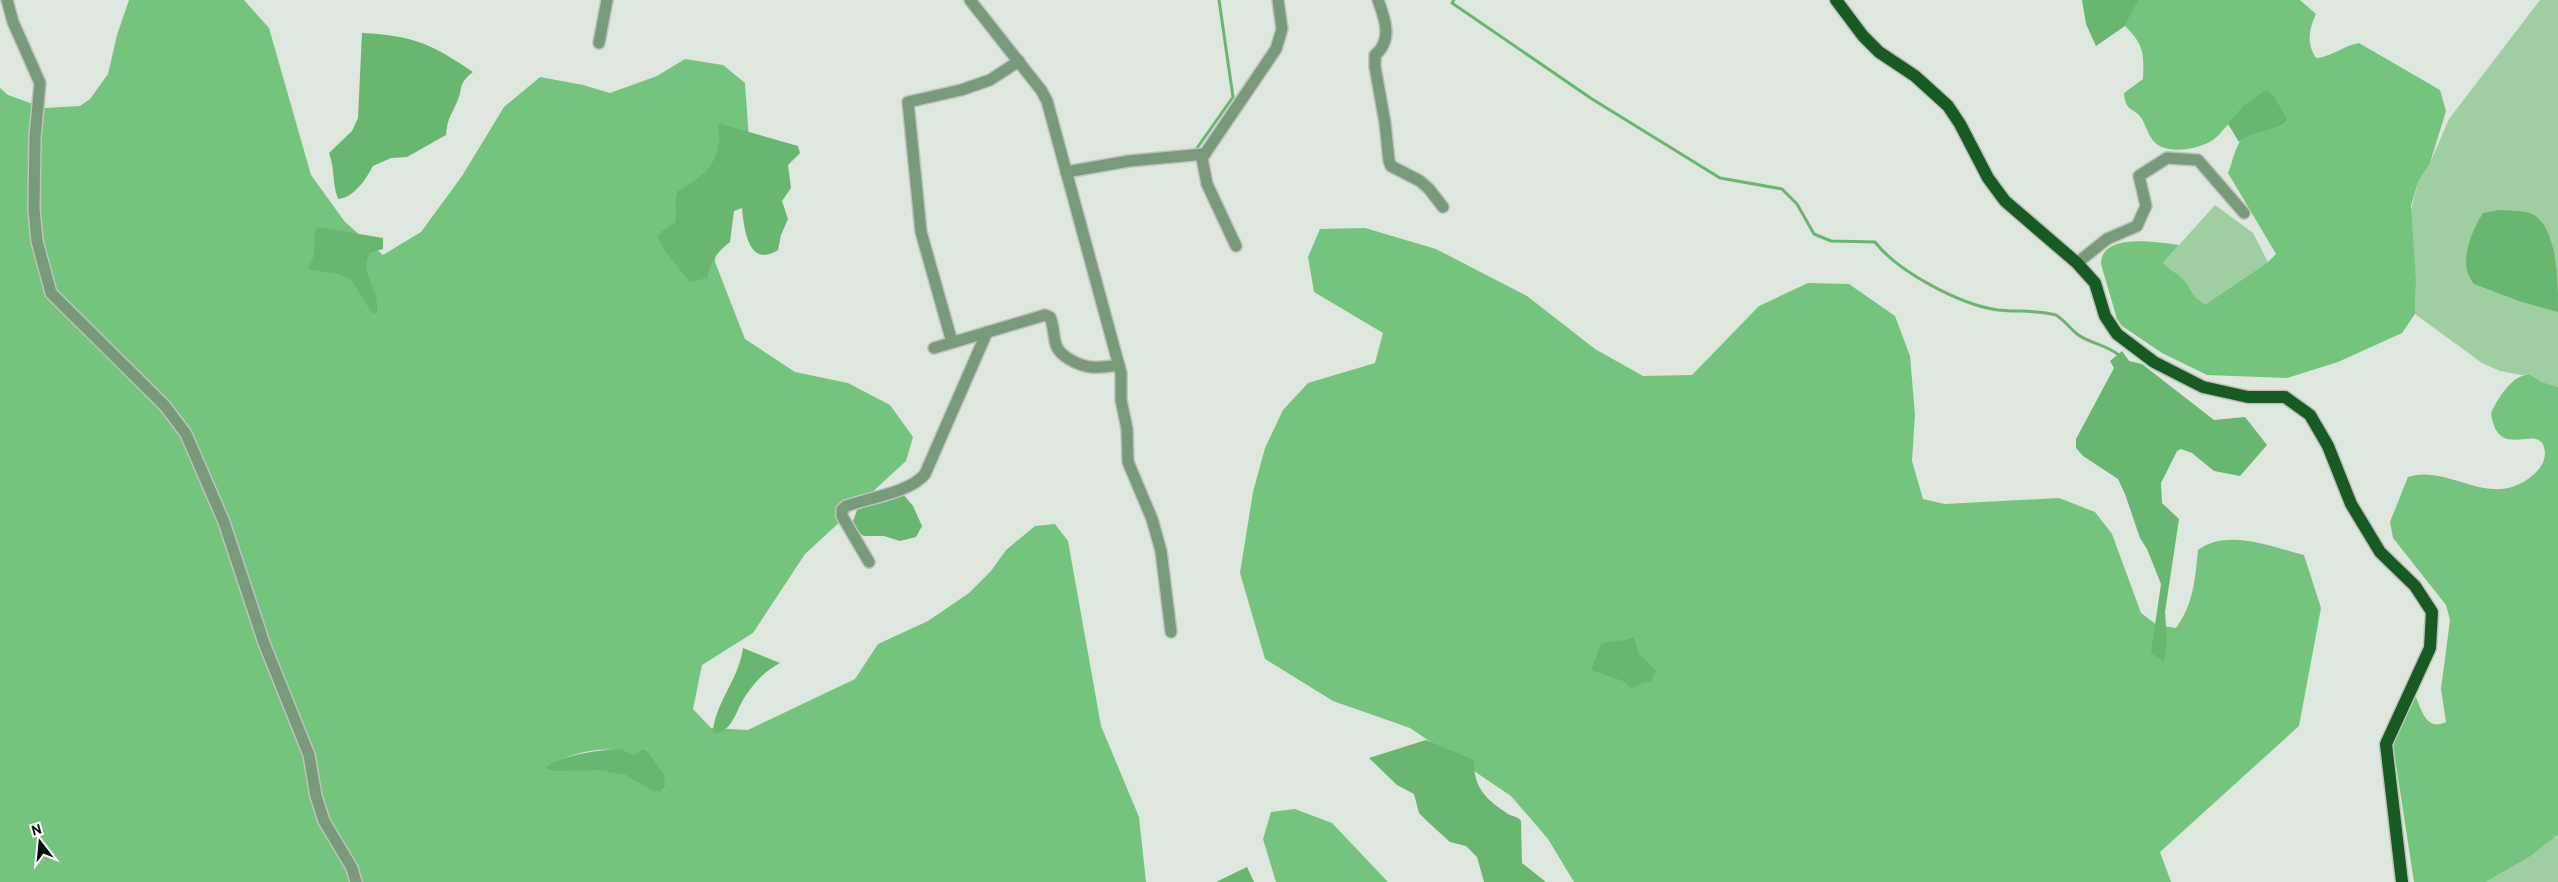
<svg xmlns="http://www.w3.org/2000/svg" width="2558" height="882" viewBox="0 0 2558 882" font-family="Overpass,sans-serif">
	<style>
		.green { fill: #9fcea2 }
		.forest { fill: #75c47d; fill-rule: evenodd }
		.water { fill: #68b670 }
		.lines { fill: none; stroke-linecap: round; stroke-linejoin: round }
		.stream { stroke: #68b670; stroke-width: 3 }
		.minor-casing { stroke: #bcc4bc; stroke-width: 14 }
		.major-casing { stroke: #bcc4bc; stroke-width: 15 }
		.minor { stroke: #79997b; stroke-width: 11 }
		.major { stroke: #185a24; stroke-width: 12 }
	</style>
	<rect width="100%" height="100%" fill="#dee7de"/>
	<g class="green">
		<polygon points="2540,0 2558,0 2558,387 2542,382 2529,374 2521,375 2500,371 2482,363 2415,314 2416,280 2410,214 2418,182 2430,163 2449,119"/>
		<path d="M2215 205 2253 233 2268 262 2206 304C2192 299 2192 288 2182 278 2176 272 2168 270 2163 263Z"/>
		<polygon points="2558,834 2558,882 2486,882 2531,856"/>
	</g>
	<g class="forest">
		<path d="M129 0H244L269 28 311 175 345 222 383 255 421 232 462 176 504 107 540 77 583 85 610 93 657 76 685 59 723 65 745 83 749 139 718 217 715 262 745 339 795 372 848 383 890 405 913 437 906 461 805 554 753 633 702 665 693 709 711 728 748 730 855 679 878 644 928 621 969 593 991 571 1006 550 1035 526 1055 524 1068 541 1101 726 1139 817 1146 882H0V88L8 95 44 108 80 106 90 99 108 74 117 35ZM646 748 659 792C646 789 639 779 628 775 605 768 578 768 554 771L548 765C572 753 608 743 633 755Z"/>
		<path d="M2138 0H2300L2316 14C2309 29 2306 43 2316 58 2329 58 2343 46 2359 43L2440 90 2446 111 2430 163 2418 182 2411 206 2416 280 2415 314 2402 333 2338 362 2287 378 2207 375 2162 353 2122 326 2117 319 2101 264C2101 232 2158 242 2179 245L2163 263C2169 270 2176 272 2182 278 2192 288 2192 299 2206 304L2268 262 2276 254 2228 173C2232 164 2234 152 2239 143 2249 125 2276 136 2288 120L2275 97C2260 106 2243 114 2229 124 2223 129 2219 136 2213 140 2199 149 2172 154 2158 145 2149 139 2147 128 2142 119 2135 107 2125 113 2124 93L2143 79C2144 53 2144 45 2125 26Z"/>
		<path d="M1365 228 1436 249 1527 296 1595 349 1643 376 1692 375 1759 306 1808 283 1849 284 1895 316 1910 356 1915 415 1912 461 1923 499 1945 504 2059 498 2095 512 2112 534 2141 613 2157 625 2176 628C2194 603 2195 579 2198 550 2227 528 2272 547 2304 555L2321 608 2299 726 2160 852 2171 882H1574L1548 839 1511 796 1410 728 1333 701 1265 659 1240 573 1253 492 1265 448 1283 410 1308 383 1375 363 1383 333 1314 292 1308 257 1320 229Z"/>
		<path d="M2529 374 2542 382 2558 387V834L2531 856 2486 882H2414L2393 745 2402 714 2409 701 2416 697C2422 712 2427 731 2446 722L2441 689 2450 620 2446 605 2393 538 2390 522 2408 477C2450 463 2490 512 2533 475 2540 469 2545 462 2545 453 2542 417 2498 466 2491 413 2499 397 2510 377 2529 374Z"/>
		<polygon points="1295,809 1332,823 1388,882 1276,882 1263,839 1271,812"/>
	</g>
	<g class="water">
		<polygon points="2082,0 2138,0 2138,1 2125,26 2096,46 2086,24"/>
		<path d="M362 33C414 36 430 43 473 72 457 85 464 86 457 102 450 118 448 117 446 135L407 157 391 158 373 166C366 179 354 198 338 199 332 183 335 169 329 153L352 131 358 118Z"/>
		<path d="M2266 90 2275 97 2288 120C2276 134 2254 128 2239 142L2228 124 2243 106Z"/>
		<path d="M718 123 798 146 800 153 788 165 791 188 782 201 788 219 781 235 778 250C748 269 744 228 742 208L734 211 730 242C716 253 711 261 707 278L690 282 665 251 657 237 662 231 675 223C678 212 673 202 678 191 707 175 724 159 718 123Z"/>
		<path d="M2499 210C2508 211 2520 210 2530 213 2558 224 2558 283 2558 312L2519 301 2474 284C2457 265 2471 232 2483 213Z"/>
		<path d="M317 227 383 238V249L370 253C361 267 371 281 376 296 377 301 377 307 377 313H373L370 310 351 279 335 273 310 270 309 266C319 250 311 241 317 227Z"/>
		<polygon points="2122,351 2129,361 2142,364 2214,420 2245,417 2267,445 2240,476 2214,471 2192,453 2181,449 2177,451 2161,483 2162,503 2179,519 2165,612 2167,640 2164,661 2151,653 2161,584 2147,549 2140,538 2125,494 2118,479 2083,456 2076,448 2076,439 2114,368 2110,361"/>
		<polygon points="902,493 913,506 922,526 916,537 900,541 884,536 864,536 857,532 853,521 857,510"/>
		<path d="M1634 637 1639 655 1646 660 1656 671 1651 682H1643L1632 689 1623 681 1591 670 1601 644C1614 640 1619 643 1634 637Z"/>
		<path d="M743 648 780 663C765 671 756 681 746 695 736 709 735 727 717 734L713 732C715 703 739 679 743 648Z"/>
		<path d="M1426 740 1474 760C1473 787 1486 800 1508 814 1513 817 1518 816 1521 821L1522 863 1546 882H1484L1477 857 1466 846 1450 842 1428 822 1419 813 1414 794 1397 785 1369 758Z"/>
		<path d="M645 748 664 775 665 786 659 792 651 790 626 775 598 770 554 771 546 768C550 757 610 747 622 750 626 751 630 753 633 755Z"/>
		<polygon points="1247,867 1254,882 1216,882"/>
	</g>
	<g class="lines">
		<g class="stream">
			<path d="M1454 0 1452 3 1592 99 1720 178 1782 189 1797 204 1814 234 1831 241 1875 242C1898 272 1961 305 1998 310 2018 312 2038 310 2056 315 2065 321 2070 328 2077 334 2090 344 2106 344 2120 356"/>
			<polyline points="1197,148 1233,97 1219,0"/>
		</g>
		<g class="minor-casing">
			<g id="minor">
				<polyline points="7,0 13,22 40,83 35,137 34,209 37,241 51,293 165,406 186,434 224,522 264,643 309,755 316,796 324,821 352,868 356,882"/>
				<polyline points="970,0 1041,90 1047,101 1121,373 1121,400 1127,429 1128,462 1152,519 1161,551 1171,632"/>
				<path d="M1378 0C1385 19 1393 40 1375 55V67L1385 123 1389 161 1391 166 1420 181 1429 189 1443 207"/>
				<polyline points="599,43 607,0"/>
				<polyline points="1066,172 1129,161 1205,154"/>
				<polyline points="1236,246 1207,184 1202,158 1276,49 1282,29 1278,0"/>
				<polyline points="2077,263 2107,239 2137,226 2146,206 2139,176 2167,158 2198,160 2244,213"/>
				<polyline points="952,342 921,232 908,102 961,90 990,80 1019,61"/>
				<path d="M934 348 1045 315 1050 317C1054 326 1053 335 1056 345 1058 351 1064 356 1069 359 1087 370 1099 368 1119 365"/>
				<path d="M869 562 842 516V510L846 506C869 498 911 492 925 474L987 332"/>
			</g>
		</g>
		<g class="major-casing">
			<polyline id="major" points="1836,0 1863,36 1879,52 1915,76 1948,106 1960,124 1988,178 2005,201 2077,263 2095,283 2105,316 2117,334 2154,362 2203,387 2248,397 2285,397 2310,415 2328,446 2351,504 2380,552 2415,586 2432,612 2430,648 2386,744 2402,882"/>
		</g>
		<use href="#minor" class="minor"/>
		<use href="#major" class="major"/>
	</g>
	<g transform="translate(40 842) rotate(344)" stroke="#ffffff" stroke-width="4" paint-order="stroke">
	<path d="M0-4L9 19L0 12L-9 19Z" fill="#0a0d0a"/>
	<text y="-8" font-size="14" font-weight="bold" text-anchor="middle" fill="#0a0d0a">N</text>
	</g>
</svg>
